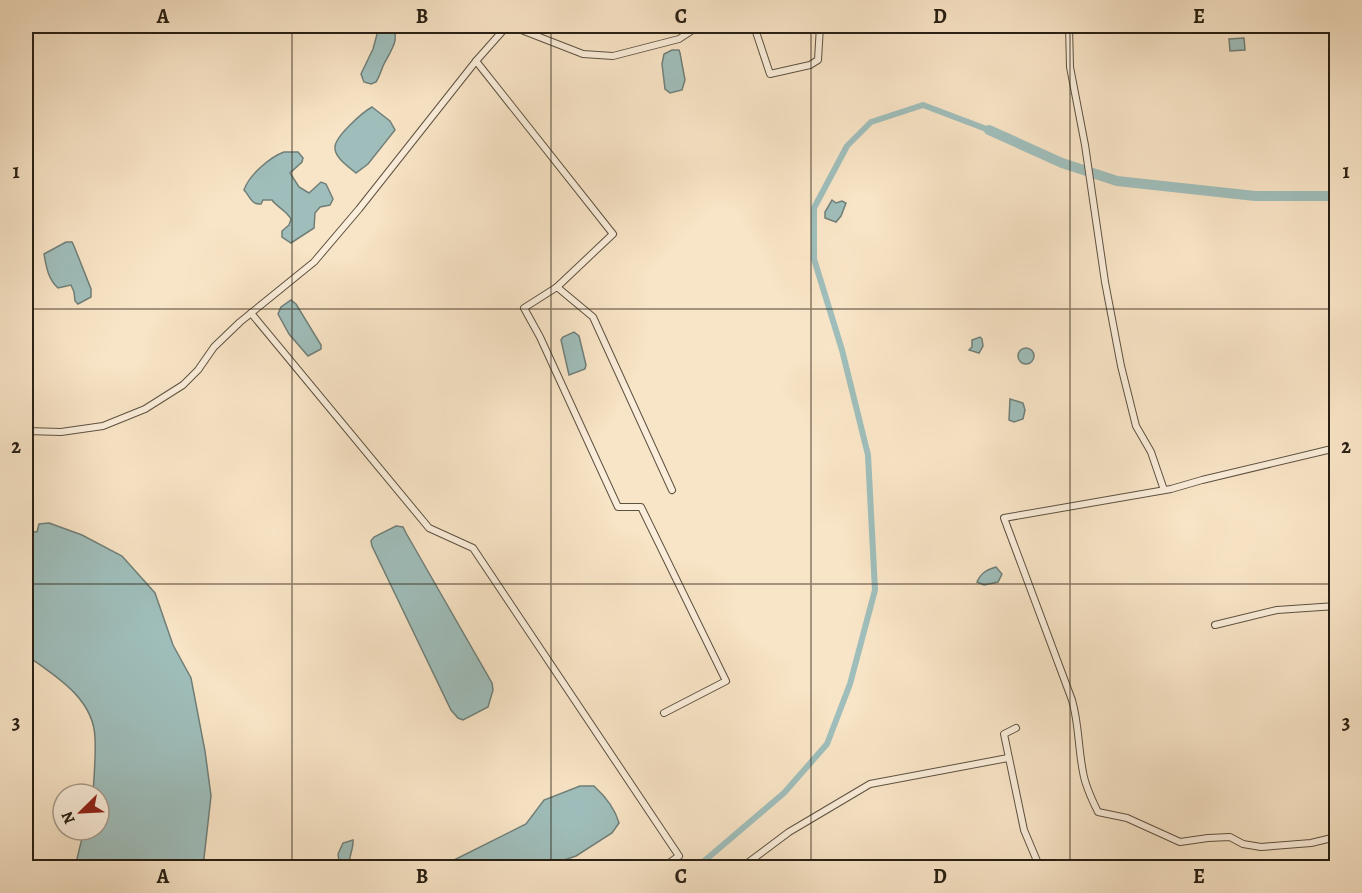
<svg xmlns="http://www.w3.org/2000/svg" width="1362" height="893" viewBox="0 0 1362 893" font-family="Alegreya,serif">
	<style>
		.water { fill: #9fbebb; stroke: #707f78; stroke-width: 1.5 }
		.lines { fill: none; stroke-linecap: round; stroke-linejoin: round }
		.canal { stroke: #9fbebb; stroke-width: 6 }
		.river { stroke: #9fbebb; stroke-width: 10 }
		.street-casing { stroke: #5d5140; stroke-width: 8 }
		.street { stroke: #faedda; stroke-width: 6 }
		.grid { fill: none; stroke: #292014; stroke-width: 1.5; stroke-opacity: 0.55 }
		.neatline { fill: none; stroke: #292014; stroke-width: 2 }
		.grid-label { font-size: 20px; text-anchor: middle; font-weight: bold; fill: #292014 }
	</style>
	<rect width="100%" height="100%" fill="#f8e4c6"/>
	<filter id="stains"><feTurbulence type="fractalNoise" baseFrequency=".00333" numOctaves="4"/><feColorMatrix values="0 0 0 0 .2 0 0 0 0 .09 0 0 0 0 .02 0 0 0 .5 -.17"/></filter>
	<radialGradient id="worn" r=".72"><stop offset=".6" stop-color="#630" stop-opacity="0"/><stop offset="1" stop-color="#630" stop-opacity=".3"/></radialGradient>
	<g class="water">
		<path d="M388 26C404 34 390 52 384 64 381 70 380 76 376 82L371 84 364 82 361 74 373 49 379 27Z"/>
		<polygon points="1244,38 1245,50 1230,51 1229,39"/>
		<polygon points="672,50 679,50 680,53 685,80 682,90 670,93 665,89 662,64 664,54"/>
		<path d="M372 107 390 121 395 130 368 164 356 173C349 167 335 158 335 148 334 137 363 112 372 107Z"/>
		<path d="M284 152H298L303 158 302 162 290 173 299 187 309 193 321 182 326 184 333 199 330 205 320 207 315 213 314 228 291 243 282 237V231L289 225 291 219C286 210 278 208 272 200H263L261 204C251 205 250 196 244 190 249 175 270 157 284 152Z"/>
		<polygon points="832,200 836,203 842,201 846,203 841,216 836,222 825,218 825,212"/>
		<path d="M66 242H72L74 246 91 289V297L78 304 75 301 74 292 71 285 58 288C48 279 46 266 44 254Z"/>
		<polygon points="291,300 296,304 321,345 321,349 308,356 289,334 278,314 281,307"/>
		<polygon points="574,332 579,336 586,365 585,369 569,375 561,340 563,337"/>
		<polygon points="980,337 982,339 983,346 979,353 969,350 972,347 972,340"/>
		<circle cx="1026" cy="356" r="8"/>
		<polygon points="1010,399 1023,403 1025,410 1023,419 1014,422 1009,420"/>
		<path d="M49 523 82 535 122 556 155 593 173 645 191 678 205 751 211 796 203 867H75L84 830H99V794H93C94 776 96 756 95 738 94 698 54 675 26 655V531L37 532 39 524Z"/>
		<polygon points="396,526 403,527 406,533 492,683 493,690 488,707 463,720 458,718 451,710 372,546 371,541 374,537"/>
		<path d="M996 567 1002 574 998 582 984 585 977 582C981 573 986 570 996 567Z"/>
		<path d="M580 786H594C605 796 615 809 619 823L612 833 576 856 543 867H440L526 824 544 800Z"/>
		<path d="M353 840C354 849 347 859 350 867H340L338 854 343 843Z"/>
	</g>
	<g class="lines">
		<polyline class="canal" points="696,868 784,793 827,744 850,684 875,590 868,455 842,350 814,259 814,208 847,146 871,122 923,105 989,130"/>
		<polyline class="river" points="989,130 1062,163 1117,181 1255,196 1336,196"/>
		<g class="street-casing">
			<g id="street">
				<polyline points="511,26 583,54 613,56 679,39 699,26"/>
				<polyline points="754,26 770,74 810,65 818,60 820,26"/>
				<polyline points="1069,26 1070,67 1085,145 1105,282 1121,366 1136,426 1151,452 1164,490"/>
				<polyline points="476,61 613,234 557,287 524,308 540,337 618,507 641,507 726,681 664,713"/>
				<polyline points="557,287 593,317 672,490"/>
				<polyline points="251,313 429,528 473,548 679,856 662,868"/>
				<polyline points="26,431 61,432 103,426 145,409 183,385 198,370 214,347 240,322 314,262 359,209 476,61 507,26"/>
				<path d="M1336 448 1202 480 1171 489 1004 518 1072 700C1079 724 1078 747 1083 772 1085 785 1092 800 1098 812L1127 818 1180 842 1208 838 1230 837 1243 844 1261 847 1311 843 1336 837"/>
				<polyline points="1215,625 1277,610 1336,606"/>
				<polyline points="1016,728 1004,734 1024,830 1040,868"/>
				<polyline points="741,868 789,832 870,784 1008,758"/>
			</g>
		</g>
		<use href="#street" class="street"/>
	</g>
	<path class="grid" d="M292 26V868M551 26V868M811 26V868M1070 26V868M26 309H1336M26 584H1336"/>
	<rect width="1362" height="893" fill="none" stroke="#f8e4c6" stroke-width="66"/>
	<g transform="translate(81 812) rotate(246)"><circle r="28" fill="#faedda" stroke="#a69b8b" stroke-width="1.5"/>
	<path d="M0-4.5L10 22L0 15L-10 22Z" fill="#8f2418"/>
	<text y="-9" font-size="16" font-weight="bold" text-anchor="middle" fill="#292014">N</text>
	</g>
	<rect x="33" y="33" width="1296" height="827" class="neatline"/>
	<g class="grid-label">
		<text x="163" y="23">A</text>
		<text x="422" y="23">B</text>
		<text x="681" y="23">C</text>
		<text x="940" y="23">D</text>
		<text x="1199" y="23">E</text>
		<text x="16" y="178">1</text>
		<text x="1346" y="178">1</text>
		<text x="16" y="453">2</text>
		<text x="1346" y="453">2</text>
		<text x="16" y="729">3</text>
		<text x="1346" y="729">3</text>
		<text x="163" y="883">A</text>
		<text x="422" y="883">B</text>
		<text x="681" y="883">C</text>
		<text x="940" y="883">D</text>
		<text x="1199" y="883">E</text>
	</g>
	<rect width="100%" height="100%" filter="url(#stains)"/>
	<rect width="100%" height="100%" fill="url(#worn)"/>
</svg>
